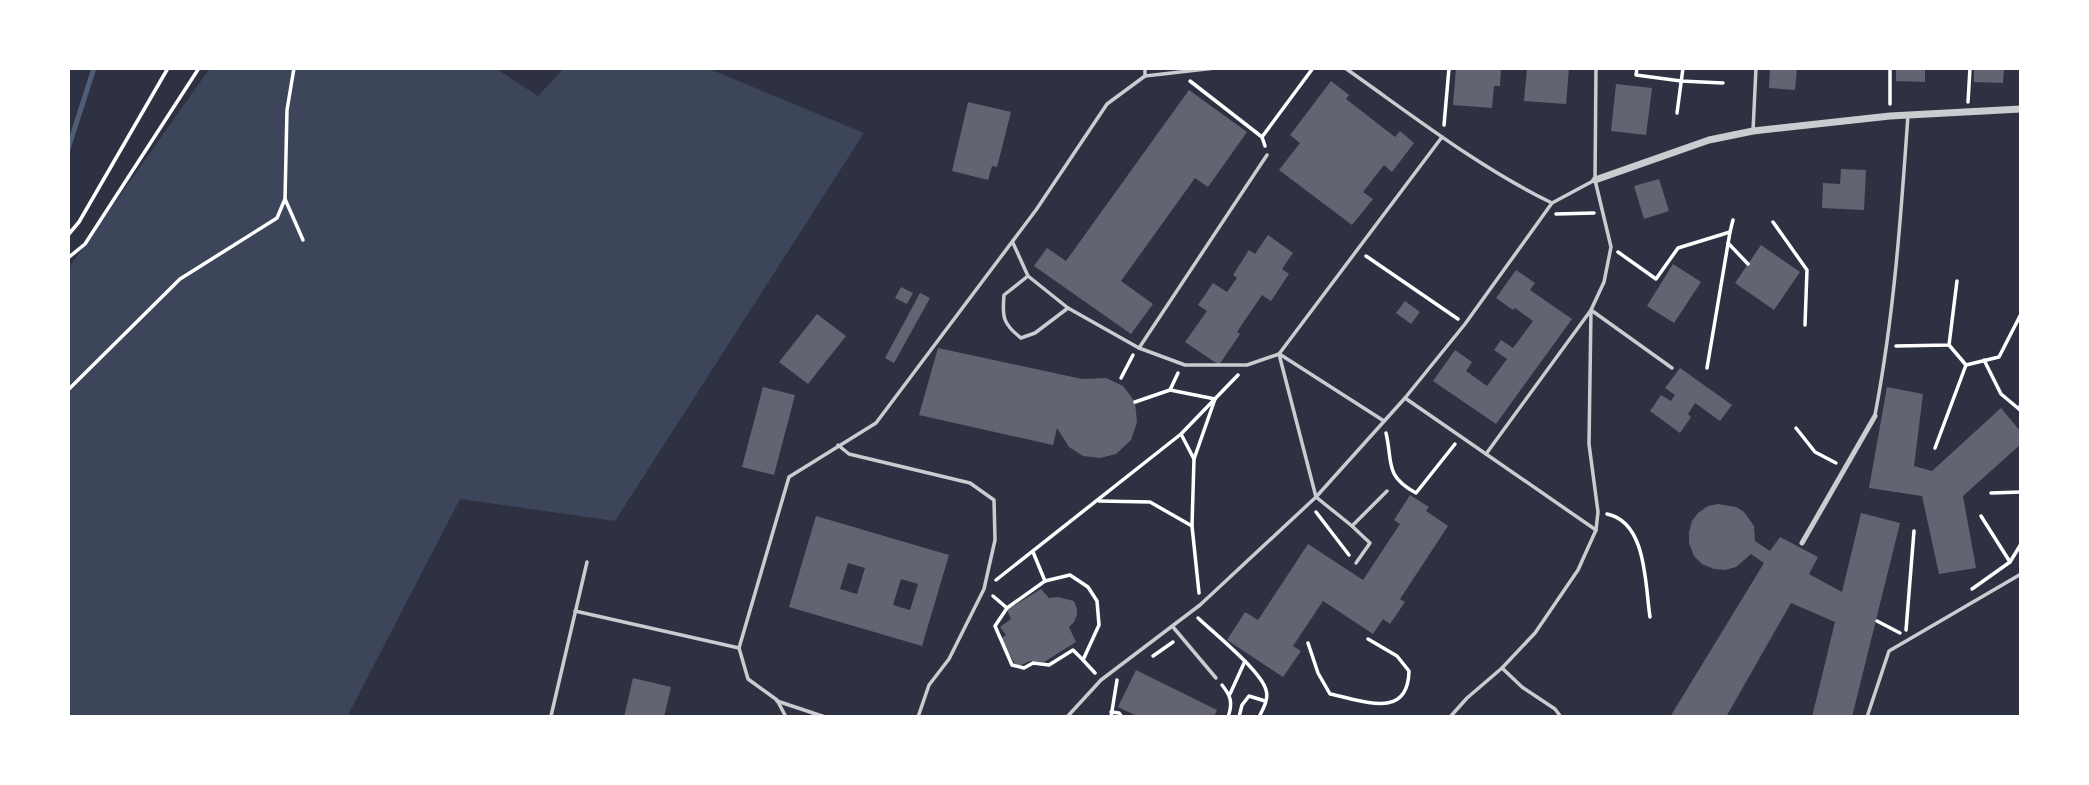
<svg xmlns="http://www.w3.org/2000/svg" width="2089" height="785" viewBox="0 0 2089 785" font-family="Rubik,sans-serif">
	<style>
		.green { fill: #3c4559 }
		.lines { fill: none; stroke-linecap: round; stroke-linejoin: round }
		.stream { stroke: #4f5d75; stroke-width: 5 }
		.building { fill: #626471; fill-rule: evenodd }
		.path { stroke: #fff; stroke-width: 3.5 }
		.service { stroke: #caccd0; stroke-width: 3.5 }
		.pedestrian { stroke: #caccd0; stroke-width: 5 }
		.minor { stroke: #caccd0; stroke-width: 7 }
	</style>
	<rect width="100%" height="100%" fill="#2d3142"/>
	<polygon class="green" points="210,68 495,68 538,96 564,68 707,68 864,133 615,521 460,499 347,717 68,717 68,269"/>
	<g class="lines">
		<polyline class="stream" points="68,149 94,68"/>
	</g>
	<g class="building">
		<polygon points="1456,68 1501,68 1500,86 1494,86 1492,108 1453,105"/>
		<polygon points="1527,68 1569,68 1566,104 1524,101"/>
		<polygon points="1770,68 1797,68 1795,90 1769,88"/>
		<polygon points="1896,68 1925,68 1925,82 1896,81"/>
		<polygon points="1974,68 2004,68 2003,83 1974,82"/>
		<polygon points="1331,81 1349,95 1346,99 1395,137 1400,131 1414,143 1392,172 1384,165 1363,192 1373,199 1352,225 1279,170 1300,143 1290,135"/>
		<polygon points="1616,84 1652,88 1646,135 1611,131"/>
		<polygon points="1189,90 1247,132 1208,187 1195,178 1121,281 1153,304 1131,334 1034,266 1047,248 1066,261"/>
		<polygon points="968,102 1011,112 997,167 992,166 988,180 952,171"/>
		<polygon points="1841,169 1866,170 1864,210 1822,208 1823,183 1840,184"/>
		<polygon points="1659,179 1669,211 1644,219 1634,186"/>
		<polygon points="1268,235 1293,253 1282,269 1289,274 1271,301 1262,295 1237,332 1240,334 1219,365 1185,342 1207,311 1198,305 1213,283 1227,292 1237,278 1233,275 1249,250 1255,254"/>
		<polygon points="1761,245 1800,272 1774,310 1735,283"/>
		<polygon points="1673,264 1701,282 1674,323 1647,306"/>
		<polygon points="1516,270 1535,283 1530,290 1572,319 1496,424 1433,381 1455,350 1472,362 1466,371 1487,386 1507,359 1494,350 1501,340 1513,348 1533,321 1515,308 1513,310 1496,298"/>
		<polygon points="901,287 913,293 907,304 895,298"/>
		<polygon points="920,293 930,298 894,363 885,358"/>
		<polygon points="1405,301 1420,312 1411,324 1396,313"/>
		<polygon points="817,314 846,336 808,384 779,362"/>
		<polygon points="938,348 1082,379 1106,378 1123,386 1135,402 1137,422 1131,440 1116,454 1100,458 1083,456 1069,447 1057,428 1053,445 919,415"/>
		<polygon points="1680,368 1732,405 1720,421 1695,403 1688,414 1691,417 1680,433 1650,411 1661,395 1671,401 1675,395 1665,388"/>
		<polygon points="763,387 795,395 774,475 742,467"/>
		<polygon points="1887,387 1923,394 1914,466 1932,471 2001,408 2021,432 2021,444 1963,496 1976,568 1939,574 1922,496 1869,488"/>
		<polygon points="1410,495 1429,507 1426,511 1448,526 1400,599 1405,602 1390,624 1383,619 1373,634 1323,601 1293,646 1301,651 1283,677 1227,640 1245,612 1258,620 1308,544 1363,580 1400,524 1394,520"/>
		<polygon points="1718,504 1736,507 1744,512 1754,526 1755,541 1770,551 1780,537 1818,557 1809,574 1842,592 1861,513 1900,523 1852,717 1812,717 1835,622 1791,603 1726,717 1670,717 1764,563 1751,554 1736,567 1725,570 1714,569 1702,564 1694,556 1689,543 1689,532 1692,521 1698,513 1708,506"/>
		<path d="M816 516 949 555 922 646 789 607ZM848 563 865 568 857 594 840 589ZM901 579 918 584 910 610 893 605Z"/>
		<polygon points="1041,589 1049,598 1058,597 1074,601 1077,609 1077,615 1074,622 1069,627 1076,642 1044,662 1030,661 1017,667 1000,639 1006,635 1000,627 1011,619 1007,610"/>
		<polygon points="1136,670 1217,710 1214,717 1139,717 1118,707"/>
		<polygon points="633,678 671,687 664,717 624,717"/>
	</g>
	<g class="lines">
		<g class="path">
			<polyline points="1637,68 1636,75 1681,81 1723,83"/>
			<polyline points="1190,81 1262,137 1265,146"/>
			<polyline points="1968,102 1970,68"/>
			<polyline points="1890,104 1890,68"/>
			<polyline points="1677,113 1683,68"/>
			<polyline points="1444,125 1449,68"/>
			<polyline points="1262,137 1313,68"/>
			<polyline points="285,199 303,240"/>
			<polyline points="1556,214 1594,213"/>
			<polyline points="1773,222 1807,270 1805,325"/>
			<polyline points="68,235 79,222 168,68"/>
			<polyline points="1728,243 1748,264"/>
			<polyline points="1618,252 1656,279 1678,248 1730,232 1733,220"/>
			<polyline points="1366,256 1458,319"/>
			<polyline points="68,258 85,244 199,68"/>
			<polyline points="1949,345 1966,365"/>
			<polyline points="1896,346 1949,345 1957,281"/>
			<polyline points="1984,360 2001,394 2019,409"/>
			<polyline points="1707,368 1730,232"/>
			<polyline points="1121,378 1133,355"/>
			<polyline points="68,390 180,279 277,218 285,199 287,110 294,68"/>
			<polyline points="1170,390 1178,373"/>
			<polyline points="1135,402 1170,390 1215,399 1194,459"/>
			<polyline points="2021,404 2019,409 2021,411"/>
			<polyline points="1796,428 1815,452 1836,463"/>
			<path d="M1386 433C1393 462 1384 476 1416 493L1455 444"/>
			<polyline points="1181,434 1194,459 1192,526 1199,593"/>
			<polyline points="1935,448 1966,365 1999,357 2021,314"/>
			<polyline points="1991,493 2021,492"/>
			<polyline points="1099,501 1150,502 1192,526"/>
			<polyline points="1316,512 1349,555"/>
			<path d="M1607 514C1647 522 1645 585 1650 617"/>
			<polyline points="1981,516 2010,562"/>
			<polyline points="1033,552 1045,581"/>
			<polyline points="996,580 1181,434 1238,375"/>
			<polyline points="1972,589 2010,562 2021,544"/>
			<polyline points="993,596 1007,608"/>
			<path d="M1198 618C1214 633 1261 671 1266 690 1269 699 1263 709 1259 717"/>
			<polyline points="1877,621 1900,633"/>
			<polyline points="1906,630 1914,531"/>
			<path d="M1308 643 1318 673 1330 694C1362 700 1408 721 1409 671L1397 656 1368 639"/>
			<polyline points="1153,656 1173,642"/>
			<polyline points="1083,660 1073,650 1049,665 1033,663 1024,668 1012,665 995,626 1007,608 1045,581 1070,575 1088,587 1097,601 1099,625 1083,660 1095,673"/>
			<path d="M1222 685C1231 696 1233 703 1228 717"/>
			<polyline points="1230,694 1245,661"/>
			<polyline points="1111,712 1119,713 1122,717"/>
			<polyline points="1111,717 1117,680"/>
			<polyline points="1239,717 1242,705 1249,696 1265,701"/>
		</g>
		<g class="service">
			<polyline points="1145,68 1145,76"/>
			<path d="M1345 68C1412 115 1478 167 1552 203"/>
			<polyline points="1753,131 1756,68"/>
			<polyline points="1013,243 1028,276 1068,308 1139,348 1185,365 1247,365 1279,354 1442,137"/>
			<path d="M1028 276 1004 295C1002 317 1003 324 1021 338L1035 333 1068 308"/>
			<polyline points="1139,348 1267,155"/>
			<polyline points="1279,354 1316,497 1352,526 1387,491"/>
			<polyline points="1281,355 1384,421"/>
			<polyline points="1405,398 1596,530"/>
			<path d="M1875 415C1894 316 1901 216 1908 115"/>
			<polyline points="838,445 849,454 970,483 994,500 995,540 984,589 949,659 929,685 918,717"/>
			<polyline points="1486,454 1591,310 1672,368"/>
			<polyline points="1352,526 1370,543 1356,563"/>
			<polyline points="575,611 739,648"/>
			<polyline points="1173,627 1216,678"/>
			<polyline points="1502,668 1522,687 1555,709 1561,717"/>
			<polyline points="777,701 825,717"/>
			<polyline points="551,716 587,562"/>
			<polyline points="786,717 777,700 748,679 739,648 789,477 876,423 1036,210 1107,104 1145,76 1215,68"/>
			<polyline points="1067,717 1101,680 1200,605 1316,497 1405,398 1465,324 1552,203 1593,181"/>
			<polyline points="1450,717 1467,698 1502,668 1535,633 1578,570 1596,530 1598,512 1589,444 1591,310 1604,282 1611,247 1595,180 1596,68"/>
			<polyline points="1867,717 1889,651 2021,574"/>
		</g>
		<polyline class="pedestrian" points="1802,543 1875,416"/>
		<polyline class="minor" points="1595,180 1709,140 1753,131 1890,116 2021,109"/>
	</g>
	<rect width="2089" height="785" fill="none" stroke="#ffffff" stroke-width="140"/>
</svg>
